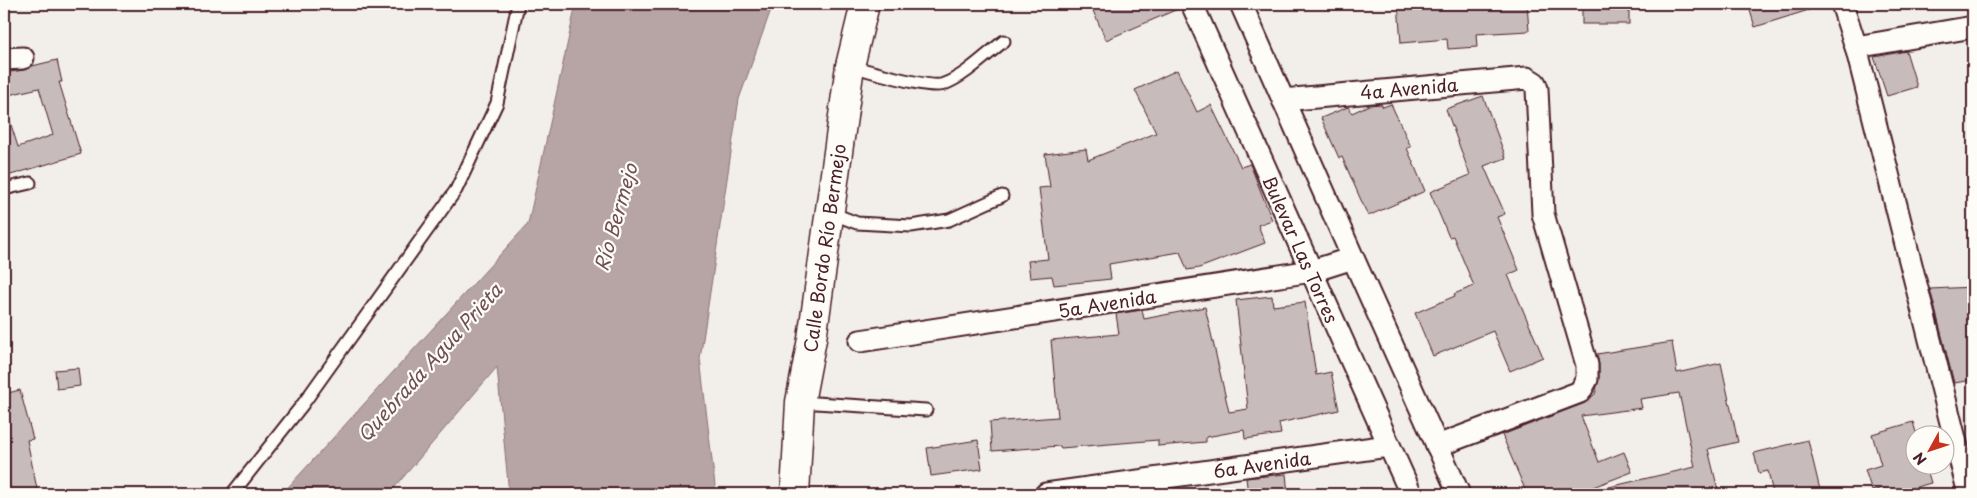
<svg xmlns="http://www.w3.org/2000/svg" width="1977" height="498" viewBox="0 0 1977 498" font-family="'Playpen Sans',sans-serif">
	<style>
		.water { fill: #b7a5a6; stroke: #8b6f75 }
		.building { fill: #c8bbbb; stroke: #4a1f2b }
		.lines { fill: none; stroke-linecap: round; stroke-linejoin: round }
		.service-casing { stroke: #4a1f2b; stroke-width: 15 }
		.minor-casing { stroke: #4a1f2b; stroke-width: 25 }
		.secondary-casing { stroke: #4a1f2b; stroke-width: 31 }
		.service { stroke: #fdfcf7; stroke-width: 11 }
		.minor { stroke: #fdfcf7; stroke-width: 21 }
		.secondary { stroke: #fdfcf7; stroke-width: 28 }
		.labels { text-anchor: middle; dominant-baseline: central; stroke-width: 4.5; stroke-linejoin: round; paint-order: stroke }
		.street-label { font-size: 18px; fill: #4a1f2b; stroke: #fdfcf7 }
		.water-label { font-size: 19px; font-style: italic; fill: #704e56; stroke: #fdfcf7 }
	</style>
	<rect width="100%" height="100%" fill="#f2efeb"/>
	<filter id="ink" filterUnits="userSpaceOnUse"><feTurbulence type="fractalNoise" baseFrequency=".02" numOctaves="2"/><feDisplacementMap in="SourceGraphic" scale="10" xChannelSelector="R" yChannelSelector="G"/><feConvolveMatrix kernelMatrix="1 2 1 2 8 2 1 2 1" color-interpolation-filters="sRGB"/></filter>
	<g filter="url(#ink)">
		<polygon class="water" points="576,4 773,4 739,99 700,359 716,494 509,494 497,367 389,494 282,494 528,224"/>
		<g class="building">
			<polygon points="1090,4 1180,4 1180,8 1106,40"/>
			<polygon points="1398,4 1527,4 1529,31 1476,34 1477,47 1448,49 1447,39 1401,43"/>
			<rect x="1582" y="4" width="47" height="20"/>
			<polygon points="1748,4 1814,4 1815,8 1755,27"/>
			<polygon points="1906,51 1917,87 1887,96 1874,57"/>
			<polygon points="57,60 62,82 59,82 81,154 4,177 4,116 8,115 18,147 53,135 39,88 4,96 4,73 24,70 32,66"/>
			<polygon points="1177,70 1197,112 1211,105 1241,167 1250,164 1272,220 1258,225 1265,243 1199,268 1187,270 1180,252 1109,264 1111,279 1054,285 1052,276 1030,278 1028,261 1048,259 1039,188 1050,187 1045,154 1086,149 1088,160 1156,133 1135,90"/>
			<polygon points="1483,96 1506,158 1484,166 1505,214 1497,217 1519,270 1508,275 1543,357 1510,371 1493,331 1433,356 1415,313 1455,296 1454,294 1474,286 1453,236 1449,237 1430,192 1470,175 1446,109"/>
			<polygon points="1381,104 1383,107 1391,104 1411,147 1407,148 1425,191 1368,216 1342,157 1339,158 1321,118 1348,107 1352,113 1369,105"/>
			<polygon points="1973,287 1973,380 1954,383 1930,289"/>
			<polygon points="1272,296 1273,306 1305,302 1316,375 1331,372 1339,410 1279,423 1281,434 1245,439 1244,430 1206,437 1206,442 1158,446 1158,440 1061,448 1060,446 992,451 990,422 1058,417 1051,340 1119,334 1116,314 1142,310 1144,319 1205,307 1229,412 1248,409 1236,300"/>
			<polygon points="1672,342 1677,373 1721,363 1738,442 1708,449 1719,494 1610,494 1609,487 1695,467 1679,393 1640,399 1642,408 1581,416 1599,462 1624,452 1632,472 1575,494 1527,494 1502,435 1585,403 1595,394 1599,379 1599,365 1597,354"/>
			<polygon points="78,368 80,386 57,389 55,370"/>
			<polygon points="20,390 33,439 27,440 38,494 4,494 4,394"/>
			<polygon points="1913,422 1917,436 1914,436 1914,466 1926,466 1931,483 1892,494 1885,494 1883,488 1872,491 1865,470 1881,465 1872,434"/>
			<polygon points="978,440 982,469 931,476 927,448"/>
			<polygon points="1808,440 1821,494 1773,494 1768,471 1759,473 1754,453"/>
			<polygon points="1286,474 1288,494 1248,494 1246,478"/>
		</g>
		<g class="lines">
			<g class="service-casing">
				<g id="service">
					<path d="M850 66C868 70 931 90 944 84 965 76 986 55 1004 41"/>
					<polyline points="4,189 30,183"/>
					<polyline points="831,213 857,223 911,226 949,220 1002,196"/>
					<polyline points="800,402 926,410"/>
					<polyline points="232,494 303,404 456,190 497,103 518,4"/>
				</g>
			</g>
			<g class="minor-casing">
				<g id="minor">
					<polyline points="1192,4 1411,494"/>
					<polyline points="1241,4 1353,258 1459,494"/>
					<polyline points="1842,4 1856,47 1969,494"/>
					<polyline points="1856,47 1973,27"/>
					<polyline points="4,59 23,58"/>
					<polyline points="1283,100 1527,78 1535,83 1537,89 1543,214 1587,365 1587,379 1580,392 1437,446"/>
					<polyline points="860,341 1312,271 1353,258"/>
					<polyline points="1046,494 1388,446"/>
				</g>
			</g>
			<g class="secondary-casing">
				<polyline id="secondary" points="795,494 800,402 812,339 850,66 865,4"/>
			</g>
			<use href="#service" class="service"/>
			<use href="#minor" class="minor"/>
			<use href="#secondary" class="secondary"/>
		</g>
	</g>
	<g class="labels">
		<g class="street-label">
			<text transform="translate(1409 88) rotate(-5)">4a Avenida</text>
			<text transform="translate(824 248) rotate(-82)">Calle Bordo Río Bermejo</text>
			<text transform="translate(1301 249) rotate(66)">Bulevar Las Torres</text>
			<text transform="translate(1107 303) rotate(-9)">5a Avenida</text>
			<text transform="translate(1262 464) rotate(-8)">6a Avenida</text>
		</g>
		<g class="water-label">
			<text transform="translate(615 217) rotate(-74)">Río Bermejo</text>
			<text transform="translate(429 362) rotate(-48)">Quebrada Agua Prieta</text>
		</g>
	</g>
	<rect width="1977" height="498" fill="none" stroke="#fdfcf7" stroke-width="20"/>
	<rect x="10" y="10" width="1957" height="478" fill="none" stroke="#4a1f2b" stroke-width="2" filter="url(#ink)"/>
	<g transform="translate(1930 450) rotate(230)"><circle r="24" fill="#fdfcf7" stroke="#b5a4a5"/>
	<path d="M0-4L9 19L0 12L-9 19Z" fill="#c8321e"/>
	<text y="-8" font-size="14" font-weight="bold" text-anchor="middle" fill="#4a1f2b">N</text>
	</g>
</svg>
